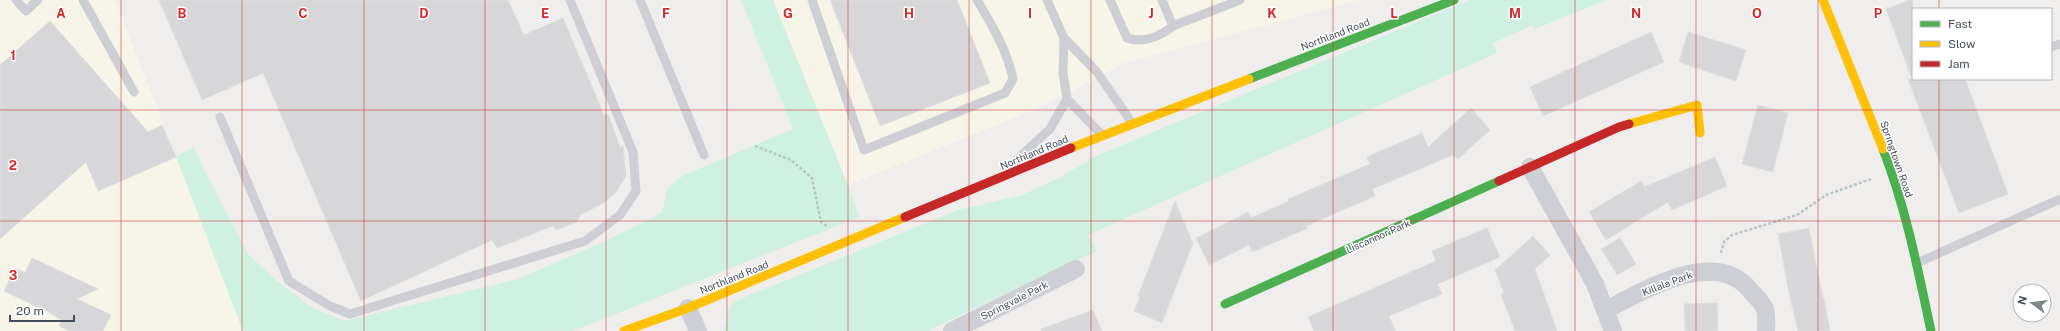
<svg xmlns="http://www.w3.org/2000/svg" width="2060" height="331" viewBox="0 0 2060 331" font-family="'Public Sans',sans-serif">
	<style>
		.commercial { fill: #f7f5e7 }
		.green { fill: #cff1e2 }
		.building { fill: #d7d7d9; stroke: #e0dfe0 }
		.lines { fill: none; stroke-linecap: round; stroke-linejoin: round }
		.path { stroke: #b7c5c3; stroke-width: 2.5; stroke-dasharray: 3 2; stroke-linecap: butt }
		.lane { stroke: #cecfd4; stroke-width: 9 }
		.street { stroke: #cecfd4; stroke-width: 18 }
		.fast { stroke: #4caf50; stroke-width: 9 }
		.slow { stroke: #ffc107; stroke-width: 9 }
		.jam { stroke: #c62828; stroke-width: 9 }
		.grid { fill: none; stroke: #d62828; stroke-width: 1; stroke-opacity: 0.55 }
		.labels { text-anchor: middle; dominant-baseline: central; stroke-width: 3; stroke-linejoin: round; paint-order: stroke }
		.street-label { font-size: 10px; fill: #434c5c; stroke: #fff }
		.grid-label { font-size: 13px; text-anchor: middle; font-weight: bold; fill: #d62828; stroke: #fff; stroke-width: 3; stroke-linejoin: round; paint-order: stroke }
	</style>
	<rect width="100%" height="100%" fill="#efeeed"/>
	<g class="commercial">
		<polygon points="0,0 115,0 244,331 0,331"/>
		<polygon points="773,0 1359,0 1125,63 1041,107 848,185"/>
	</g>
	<g class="green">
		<polygon points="741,0 773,0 848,185 859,217 573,331 243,331 176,157 194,147 204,170 249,255 277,281 313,308 344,321 518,279 601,243 662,213 668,187 684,175 793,129"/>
		<polygon points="1470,0 1607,0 1535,29 1533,25 1493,43 1497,53 1088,235 1097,251 927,331 723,331 729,307 738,300 958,210 1022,195 1061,177 1096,156"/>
	</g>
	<g class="building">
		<polygon points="159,0 508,0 524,35 563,18 604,115 608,114 620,147 623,146 626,176 616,192 604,203 580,215 577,222 556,230 553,226 497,248 492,240 361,301 263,73 202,100"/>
		<polygon points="830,0 957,0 990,83 880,126"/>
		<polygon points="1910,0 1913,0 1913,76 1911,76 1886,9"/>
		<polygon points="50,21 148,132 162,125 176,157 98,191 86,162 0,239 0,65"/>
		<polygon points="1651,32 1664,62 1543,116 1530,87"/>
		<polygon points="1688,32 1746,50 1736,81 1679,62"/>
		<polygon points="1908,79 1965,79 2008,194 1959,213"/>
		<polygon points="1758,105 1788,113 1773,172 1742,164"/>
		<polygon points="1471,108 1490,130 1458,159 1453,155 1372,189 1375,196 1306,226 1308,228 1252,252 1249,245 1209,265 1196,238 1248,212 1251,218 1289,201 1288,199 1370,164 1367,157 1422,133 1428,147"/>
		<polygon points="1715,157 1727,186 1672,210 1668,202 1606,240 1589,212 1641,181 1644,187"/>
		<polygon points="1175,201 1193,243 1162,323 1134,311 1140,297 1138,296"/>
		<polygon points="1487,228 1500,257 1438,284 1442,294 1389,316 1396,331 1314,331 1308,317 1436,261 1432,251"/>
		<polygon points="1809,228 1823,298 1824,298 1830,331 1798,331 1789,293 1778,234"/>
		<polygon points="1533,236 1550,255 1535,269 1557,331 1515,331 1501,294 1504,293 1495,270"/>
		<polygon points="1620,238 1636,264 1617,275 1601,249"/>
		<polygon points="32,258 98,289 77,299 111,315 103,331 69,331 59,326 62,320 50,313 4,291 15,268 25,273"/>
		<polygon points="1717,303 1718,331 1685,331 1684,304"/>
		<polygon points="1093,310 1102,331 1041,331 1041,329"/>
	</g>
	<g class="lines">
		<g class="path">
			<polyline points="755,146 791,160 812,178 821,222 828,227"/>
			<polyline points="1721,253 1724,242 1732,235 1797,215 1826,195 1871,179"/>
		</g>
		<g class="lane">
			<polyline points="16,0 26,11 38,0"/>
			<polyline points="83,0 134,92"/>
			<polyline points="640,0 704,155"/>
			<path d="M812 0 864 150 1005 93 1013 79C1007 50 992 25 977 0"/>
			<polyline points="1047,0 1064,38 1097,72 1132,123"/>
			<path d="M1110 0 1127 38C1143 44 1161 36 1173 26L1162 0"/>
			<polyline points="1173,26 1240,0"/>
			<polyline points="1064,38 1063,73 1067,99 1102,135"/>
			<polyline points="2051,47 2060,44"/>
			<polyline points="220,117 289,281 330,306 350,314 585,241 620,215 636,191 633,152 570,0"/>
			<polyline points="1011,165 1050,129 1067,99"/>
			<polyline points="1917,263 2060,199"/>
		</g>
		<g class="street">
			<polyline points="1530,167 1595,284 1613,331"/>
			<polyline points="688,308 698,331"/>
			<path d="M1606 310C1645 290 1715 247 1750 290 1754 295 1763 303 1765 309 1767 315 1766 325 1766 331"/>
			<polyline points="952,331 1076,269"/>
		</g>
		<g class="fast">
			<polyline points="1249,79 1454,0"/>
			<path d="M1883 149C1906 208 1918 270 1931 331"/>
			<polyline points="1225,304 1499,181"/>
		</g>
		<g class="slow">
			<polyline points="1823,0 1883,149"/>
			<polyline points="1629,124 1697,105 1700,133"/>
			<polyline points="1071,148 1249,79"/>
			<polyline points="624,331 688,308 905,217"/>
		</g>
		<g class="jam">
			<polyline points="1499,181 1619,127 1629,124"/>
			<polyline points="905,217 1071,148"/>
		</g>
	</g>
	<path class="grid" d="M121 0V331M242 0V331M364 0V331M485 0V331M606 0V331M727 0V331M848 0V331M969 0V331M1091 0V331M1212 0V331M1333 0V331M1454 0V331M1575 0V331M1696 0V331M1818 0V331M1939 0V9M1939 79V331M0 110H2060M0 221H2060"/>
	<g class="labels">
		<g class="street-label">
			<text transform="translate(1335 34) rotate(-21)">Northland Road</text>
			<text transform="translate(1034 152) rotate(-23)">Northland Road</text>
			<text transform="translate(1897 159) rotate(71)">Springtown Road</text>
			<text transform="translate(1378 236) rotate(-24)">Liscannor Park</text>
			<text transform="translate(734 277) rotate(-22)">Northland Road</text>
			<text transform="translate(1667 283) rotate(-21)">Killala Park</text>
			<text transform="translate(1014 300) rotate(-27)">Springvale Park</text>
		</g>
	</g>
	<g class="grid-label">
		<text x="61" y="18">A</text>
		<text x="182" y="18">B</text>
		<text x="303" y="18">C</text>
		<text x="424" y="18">D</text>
		<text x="545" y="18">E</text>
		<text x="666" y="18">F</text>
		<text x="788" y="18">G</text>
		<text x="909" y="18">H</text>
		<text x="1030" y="18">I</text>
		<text x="1151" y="18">J</text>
		<text x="1272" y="18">K</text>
		<text x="1394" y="18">L</text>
		<text x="1515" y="18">M</text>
		<text x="1636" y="18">N</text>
		<text x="1757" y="18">O</text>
		<text x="1878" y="18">P</text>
		<text x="13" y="60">1</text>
		<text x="13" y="170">2</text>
		<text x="13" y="280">3</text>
	</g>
	<rect x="1912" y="8" width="140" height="72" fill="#ffffff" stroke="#b4b7be"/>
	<rect x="1920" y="21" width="20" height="6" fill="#4caf50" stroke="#b4b7be"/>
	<text x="1948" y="28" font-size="12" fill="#434c5c">Fast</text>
	<rect x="1920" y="41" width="20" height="6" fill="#ffc107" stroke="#b4b7be"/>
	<text x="1948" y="48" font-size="12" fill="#434c5c">Slow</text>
	<rect x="1920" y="61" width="20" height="6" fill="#c62828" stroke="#b4b7be"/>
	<text x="1948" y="68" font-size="12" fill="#434c5c">Jam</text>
	<g transform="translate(2032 303) rotate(285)"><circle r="19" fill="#ffffff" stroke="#b4b7be"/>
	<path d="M0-3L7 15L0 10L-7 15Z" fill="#7f858f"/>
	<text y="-6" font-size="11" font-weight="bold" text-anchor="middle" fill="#434c5c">N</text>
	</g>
	<path d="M10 315v6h64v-6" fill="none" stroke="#434c5c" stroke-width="2"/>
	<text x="16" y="315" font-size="12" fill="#434c5c" stroke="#ffffff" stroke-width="3" paint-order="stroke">20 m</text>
</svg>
